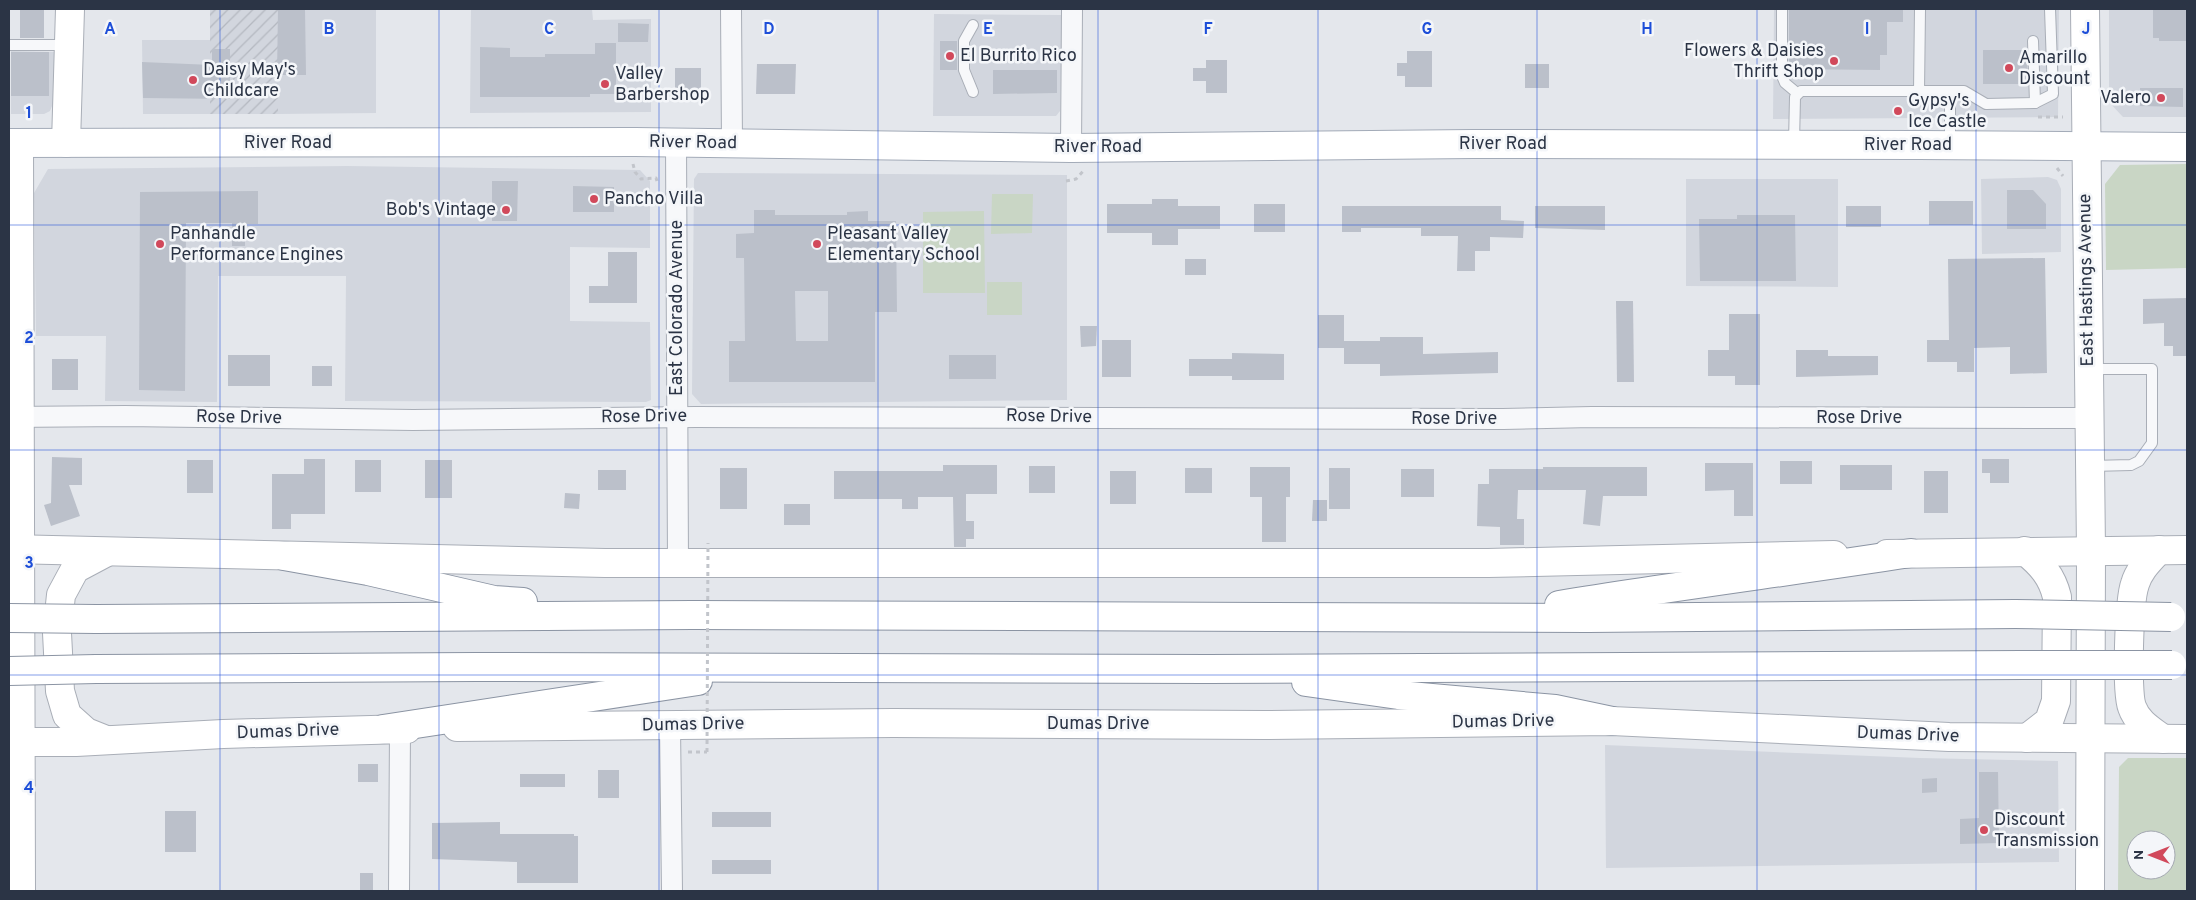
<svg xmlns="http://www.w3.org/2000/svg" width="2196" height="900" viewBox="0 0 2196 900" font-family="Overpass,sans-serif">
<style>
.built{fill:#d2d6de}
.industrial{fill:url(#industrial-furrows)}
.green{fill:#c9d6c5;fill-rule:evenodd}
.building{fill:#bbc0ca;fill-rule:evenodd}
.lines{fill:none;stroke-linecap:round;stroke-linejoin:round}
.lane-casing{stroke:#a9aeb7;stroke-width:12}
.street-casing{stroke:#a9aeb7;stroke-width:22}
.secondary-casing{stroke:#a9aeb7;stroke-width:30}
.primary-casing{stroke:#a3abb8;stroke-width:30}
.highway-casing{stroke:#8b94a3;stroke-width:30}
.path{stroke:#c2c5cb;stroke-width:3;stroke-dasharray:4 4;stroke-linecap:butt}
.lane{stroke:#f7f8fa;stroke-width:10}
.street{stroke:#f7f8fa;stroke-width:20}
.secondary{stroke:#fff;stroke-width:28}
.primary{stroke:#fff;stroke-width:28}
.highway{stroke:#fff;stroke-width:28}
.highway-bridge-casing{stroke:#8b94a3;stroke-width:30;stroke-linecap:butt}
.path-bridge{stroke:#c2c5cb;stroke-width:3;stroke-dasharray:4 4;stroke-linecap:butt}
.highway-bridge{stroke:#fff;stroke-width:28}
.grid{fill:none;stroke:#1d4ed8;stroke-width:1;stroke-opacity:0.55}
.poi-dot{fill:#d1495b;stroke:#f4f6f9;stroke-width:2}
.labels{text-anchor:middle;dominant-baseline:central;stroke-width:5;stroke-linejoin:round;paint-order:stroke}
.poi-label{font-size:18px;fill:#2b3445;stroke:#f4f6f9;text-anchor:start}
.street-label{font-size:18px;fill:#2b3445;stroke:#f4f6f9}
.grid-label{font-size:16px;text-anchor:middle;font-weight:bold;fill:#1d4ed8;stroke:#f4f6f9;stroke-width:5;stroke-linejoin:round;paint-order:stroke}
</style>
<defs>
<pattern id="industrial-furrows" width="10" height="10" patternUnits="userSpaceOnUse" patternTransform="scale(1.25)"><rect width="10" height="10" fill="#d2d6de"/><path d="M-1 1l2-2M0 10L10 0M9 11l2-2" fill="none" stroke="#b4b8c0"/></pattern>
</defs>
<rect width="100%" height="100%" fill="#e4e7ec"/>
<!-- built -->
<g class="built">
<polygon points="278,9 376,9 376,113 278,114"/>
<polygon points="471,9 592,9 593,20 651,19 651,112 470,113"/>
<polygon points="1774,9 2059,9 2058,117 1773,119"/>
<polygon points="2109,9 2187,9 2187,117 2123,117 2109,102"/>
<polygon points="934,14 1062,15 1060,111 1056,116 933,116"/>
<polygon points="142,40 210,40 210,114 143,114"/>
<polygon points="11,51 54,52 54,101 50,111 44,114 11,114"/>
<polygon points="347,166 640,170 650,181 650,248 570,247 570,321 650,322 651,400 646,402 345,401 346,276 218,276 217,402 105,401 106,336 36,336 34,193 48,169"/>
<polygon points="698,173 1067,175 1067,400 701,404 692,394 694,179"/>
<polygon points="2048,177 2057,180 2061,189 2061,252 1982,254 1981,179"/>
<polygon points="1686,179 1838,179 1838,287 1686,286"/>
<polygon points="1605,745 1920,758 2058,761 2059,862 1606,868"/>
</g>
<!-- industrial -->
<rect class="industrial" x="210" y="9" width="68" height="105"/>
<!-- green -->
<g class="green">
<polygon points="2187,164 2187,268 2106,270 2105,184 2120,165"/>
<polygon points="992,194 1033,194 1032,233 991,234"/>
<polygon points="984,211 985,293 923,293 923,212"/>
<rect x="987" y="282" width="35" height="33"/>
<path d="M2128 758H2187V891H2118L2119 767ZM2136 840H2166V870H2136Z"/>
</g>
<!-- building -->
<g class="building">
<polygon points="278,9 305,9 306,75 277,75"/>
<polygon points="1789,9 1903,9 1903,22 1887,22 1887,55 1880,55 1880,70 1789,69"/>
<polygon points="2153,9 2187,9 2187,41 2159,41 2159,38 2153,38"/>
<rect x="20" y="10" width="24" height="28"/>
<polygon points="618,23 649,24 648,42 618,42"/>
<rect x="940" y="41" width="17" height="29"/>
<polygon points="595,43 616,43 616,94 590,94 590,97 480,97 480,47 510,48 510,57 545,57 545,54 595,54"/>
<polygon points="212,49 230,49 230,99 143,98 142,62 212,65"/>
<polygon points="1983,50 2026,50 2028,84 1983,84"/>
<polygon points="1407,51 1432,51 1432,87 1405,87 1405,76 1397,76 1397,63 1407,63"/>
<rect x="11" y="52" width="38" height="44"/>
<polygon points="1206,60 1227,60 1227,93 1206,93 1206,81 1193,81 1193,68 1206,68"/>
<polygon points="757,64 796,64 795,94 756,94"/>
<rect x="1525" y="64" width="24" height="24"/>
<rect x="675" y="68" width="26" height="26"/>
<polygon points="993,70 1057,70 1057,93 993,94"/>
<polygon points="2140,88 2183,88 2183,107 2140,106"/>
<polygon points="492,181 518,181 517,221 492,221"/>
<polygon points="573,186 614,187 614,212 573,212"/>
<polygon points="2007,190 2033,190 2046,204 2046,229 2007,229"/>
<polygon points="258,191 258,224 245,224 245,246 232,246 232,223 186,223 185,391 139,390 140,192"/>
<polygon points="1152,199 1178,199 1178,206 1220,206 1220,229 1178,229 1178,245 1152,245 1152,233 1107,233 1107,204 1152,204"/>
<rect x="1929" y="201" width="44" height="24"/>
<rect x="1254" y="204" width="31" height="28"/>
<polygon points="1342,206 1501,206 1501,220 1524,221 1523,238 1490,237 1490,251 1475,251 1475,271 1457,271 1458,236 1421,236 1421,228 1361,228 1361,232 1342,232"/>
<polygon points="1535,206 1605,206 1605,230 1535,228"/>
<rect x="1846" y="206" width="35" height="21"/>
<path d="M754 210H775V215H847V212L868 211V221H896L897 312H875V382H729V341H745L744 258H736V234L754 233ZM795 291H828V341H796Z"/>
<polygon points="1737,215 1795,215 1796,281 1700,281 1699,219 1737,219"/>
<polygon points="608,252 637,252 637,303 589,303 589,286 608,286"/>
<polygon points="2045,258 2047,373 2010,374 2010,347 1974,348 1974,372 1957,372 1957,362 1927,362 1927,340 1949,340 1948,259"/>
<rect x="1185" y="259" width="21" height="16"/>
<polygon points="2187,298 2187,356 2173,356 2173,346 2164,346 2164,323 2143,324 2143,299"/>
<polygon points="1616,301 1633,301 1634,382 1617,382"/>
<polygon points="1729,314 1760,314 1760,385 1735,385 1735,376 1708,376 1708,350 1729,350"/>
<polygon points="1318,315 1344,315 1344,341 1380,341 1380,337 1423,337 1423,354 1498,352 1498,373 1380,376 1380,364 1344,364 1344,348 1318,348"/>
<polygon points="1080,326 1097,326 1096,346 1081,347"/>
<rect x="1102" y="340" width="29" height="37"/>
<polygon points="1796,350 1828,350 1828,356 1878,356 1878,375 1796,377"/>
<polygon points="1232,353 1284,354 1284,380 1232,380 1232,376 1189,376 1189,359 1232,359"/>
<rect x="228" y="355" width="42" height="31"/>
<rect x="949" y="355" width="47" height="24"/>
<rect x="52" y="359" width="26" height="31"/>
<rect x="312" y="366" width="20" height="20"/>
<polygon points="52,457 82,458 82,485 69,485 80,516 51,526 44,505 51,503"/>
<polygon points="304,459 325,459 325,514 291,514 291,529 272,529 272,474 304,474"/>
<polygon points="1982,459 2009,459 2009,483 1990,483 1990,473 1982,473"/>
<rect x="187" y="460" width="26" height="33"/>
<rect x="355" y="460" width="26" height="32"/>
<rect x="425" y="460" width="27" height="38"/>
<rect x="1780" y="461" width="32" height="23"/>
<polygon points="1705,463 1753,463 1753,516 1734,516 1734,490 1705,491"/>
<polygon points="943,465 997,465 997,494 966,494 966,521 974,521 974,539 966,539 966,547 954,547 953,497 918,497 918,509 902,509 902,499 834,499 834,471 943,471"/>
<rect x="1840" y="465" width="52" height="25"/>
<rect x="1029" y="466" width="26" height="27"/>
<polygon points="1250,467 1290,467 1290,497 1286,497 1286,542 1262,542 1262,497 1250,497"/>
<polygon points="1543,467 1647,467 1647,496 1603,496 1600,526 1583,524 1586,490 1518,490 1517,519 1524,519 1524,545 1500,545 1500,527 1477,526 1478,484 1489,484 1489,469 1543,469"/>
<rect x="720" y="468" width="27" height="41"/>
<rect x="1185" y="468" width="27" height="25"/>
<rect x="1329" y="468" width="21" height="41"/>
<rect x="1401" y="469" width="33" height="28"/>
<rect x="598" y="470" width="28" height="20"/>
<rect x="1110" y="471" width="26" height="33"/>
<rect x="1924" y="471" width="24" height="42"/>
<polygon points="565,493 580,494 579,509 564,508"/>
<polygon points="1313,500 1327,500 1327,521 1312,521"/>
<rect x="784" y="504" width="26" height="21"/>
<rect x="358" y="764" width="20" height="18"/>
<rect x="598" y="770" width="21" height="28"/>
<polygon points="1979,772 1998,772 1999,843 1960,844 1960,819 1979,818"/>
<rect x="520" y="774" width="45" height="13"/>
<polygon points="1937,778 1937,792 1922,793 1922,779"/>
<rect x="165" y="811" width="31" height="41"/>
<rect x="712" y="812" width="59" height="15"/>
<polygon points="500,822 500,834 574,834 574,836 578,836 578,883 517,883 517,862 432,859 432,823"/>
<rect x="712" y="860" width="59" height="14"/>
<rect x="360" y="873" width="13" height="18"/>
</g>
<g class="lines">
<defs>
<g id="lane">
<polyline points="1782,9 1782,76 1785,83 1797,93"/>
<polyline points="973,25 964,41 964,70 973,92"/>
<polyline points="2033,41 2035,103"/>
<polyline points="9,45 68,45"/>
<polyline points="1919,91 1950,91 1950,144"/>
<polyline points="1950,91 1964,91 1986,104 2035,103 2053,94 2050,9"/>
<polyline points="1794,143 1795,97 1801,91 1919,91 1920,9"/>
<polyline points="2089,369 2152,369 2152,443 2139,461 2131,465 2091,466"/>
</g>
<g id="street">
<polyline points="731,9 732,143"/>
<polyline points="676,143 678,563"/>
<polyline points="1071,148 1072,9"/>
<polyline points="9,417 125,416 413,420 696,417 1503,419 1592,417 2089,418"/>
<polyline points="670,726 672,891"/>
<polyline points="399,891 400,729"/>
</g>
<g id="secondary">
<polyline points="2085,9 2091,551 2090,891"/>
<polyline points="19,143 21,891"/>
<polyline points="66,143 70,9"/>
<polyline points="9,549 605,563 1488,563 1834,555"/>
<path d="M2159 550C2149 561 2139 570 2135 584 2129 600 2126 692 2132 707 2137 722 2151 730 2163 739"/>
<path d="M2025 551C2041 564 2052 576 2057 597L2056 701 2049 721 2027 738"/>
<polyline points="1887,554 2187,550"/>
<polyline points="457,727 893,723 1264,725 1612,721 1949,737 2187,739"/>
<polyline points="106,740 86,732 67,715 60,691 57,633 61,595 75,569 107,552"/>
<polyline points="9,742 76,742 223,734 407,729"/>
</g>
<polyline id="primary" points="9,143 635,142 1071,148 1473,144 1919,145 2187,147"/>
<g id="highway">
<polyline points="284,556 368,571 494,600 523,602"/>
<path d="M1559 605C1676 586 1794 571 1911 553"/>
<polyline points="96,619 692,615 1588,618 2015,614"/>
<polyline points="96,669 475,667 1208,669 2022,665"/>
<polyline points="1306,682 1398,695 1555,709 1612,721"/>
<polyline points="383,729 698,681"/>
</g>
</defs>
<!-- lane casing -->
<use href="#lane" class="lane-casing"/>
<!-- street casing -->
<use href="#street" class="street-casing"/>
<!-- secondary casing -->
<use href="#secondary" class="secondary-casing"/>
<!-- primary casing -->
<use href="#primary" class="primary-casing"/>
<!-- highway casing -->
<use href="#highway" class="highway-casing"/>
<!-- path -->
<g class="path">
<polyline points="1963,117 1984,118"/>
<polyline points="2038,117 2063,117"/>
<polyline points="1921,121 1939,118"/>
<polyline points="633,164 635,172 641,179 656,178 657,181"/>
<polyline points="2057,168 2063,176"/>
<polyline points="1066,181 1076,179 1085,169"/>
<polyline points="688,752 707,752"/>
</g>
<!-- lane -->
<use href="#lane" class="lane"/>
<!-- street -->
<use href="#street" class="street"/>
<!-- secondary -->
<use href="#secondary" class="secondary"/>
<!-- primary -->
<use href="#primary" class="primary"/>
<!-- highway -->
<use href="#highway" class="highway"/>
<defs>
<g id="highway-bridge">
<polyline points="2015,614 2171,617"/>
<polyline points="9,618 96,619"/>
<polyline points="2022,665 2172,665"/>
<polyline points="9,671 96,669"/>
</g>
</defs>
<!-- highway-bridge casing -->
<use href="#highway-bridge" class="highway-bridge-casing"/>
<!-- path-bridge -->
<polyline class="path-bridge" points="707,752 708,543"/>
<!-- highway-bridge -->
<use href="#highway-bridge" class="highway-bridge"/>
</g>
<!-- grid -->
<path class="grid" d="M220 9V891M439 9V891M659 9V891M878 9V891M1098 9V891M1318 9V891M1537 9V891M1757 9V891M1976 9V891M9 225H2187M9 450H2187M9 675H2187"/>
<!-- markers -->
<g class="poi-dot">
<circle cx="950" cy="56" r="5"/>
<circle cx="1834" cy="61" r="5"/>
<circle cx="2009" cy="68" r="5"/>
<circle cx="193" cy="80" r="5"/>
<circle cx="605" cy="84" r="5"/>
<circle cx="2161" cy="98" r="5"/>
<circle cx="1898" cy="111" r="5"/>
<circle cx="594" cy="199" r="5"/>
<circle cx="506" cy="210" r="5"/>
<circle cx="160" cy="244" r="5"/>
<circle cx="817" cy="244" r="5"/>
<circle cx="1984" cy="830" r="5"/>
</g>
<g class="labels">
<!-- poi labels -->
<g class="poi-label">
<text x="1824" y="51" text-anchor="end">Flowers &amp; Daisies<tspan x="1824" dy="21">Thrift Shop</tspan></text>
<text x="960" y="56">El Burrito Rico</text>
<text x="2019" y="58">Amarillo<tspan x="2019" dy="21">Discount</tspan></text>
<text x="203" y="70">Daisy May's<tspan x="203" dy="21">Childcare</tspan></text>
<text x="615" y="74">Valley<tspan x="615" dy="21">Barbershop</tspan></text>
<text x="2151" y="98" text-anchor="end">Valero</text>
<text x="1908" y="101">Gypsy's<tspan x="1908" dy="21">Ice Castle</tspan></text>
<text x="604" y="199">Pancho Villa</text>
<text x="496" y="210" text-anchor="end">Bob's Vintage</text>
<text x="170" y="234">Panhandle<tspan x="170" dy="21">Performance Engines</tspan></text>
<text x="827" y="234">Pleasant Valley<tspan x="827" dy="21">Elementary School</tspan></text>
<text x="1994" y="820">Discount<tspan x="1994" dy="21">Transmission</tspan></text>
</g>
<!-- street labels -->
<g class="street-label">
<text x="288" y="143">River Road</text>
<text transform="translate(693 143) rotate(1)">River Road</text>
<text x="1503" y="144">River Road</text>
<text x="1908" y="145">River Road</text>
<text x="1098" y="147">River Road</text>
<text transform="translate(2087 280) rotate(-91)">East Hastings Avenue</text>
<text transform="translate(677 308) rotate(-90)">East Colorado Avenue</text>
<text transform="translate(644 417) rotate(-1)">Rose Drive</text>
<text transform="translate(1049 417) rotate(1)">Rose Drive</text>
<text transform="translate(239 418) rotate(1)">Rose Drive</text>
<text x="1859" y="418">Rose Drive</text>
<text x="1454" y="419">Rose Drive</text>
<text transform="translate(1503 722) rotate(-1)">Dumas Drive</text>
<text x="1098" y="724">Dumas Drive</text>
<text transform="translate(693 725) rotate(-1)">Dumas Drive</text>
<text transform="translate(288 732) rotate(-2)">Dumas Drive</text>
<text transform="translate(1908 735) rotate(2)">Dumas Drive</text>
</g>
</g>
<g class="grid-label">
<text x="110" y="34">A</text>
<text x="329" y="34">B</text>
<text x="549" y="34">C</text>
<text x="769" y="34">D</text>
<text x="988" y="34">E</text>
<text x="1208" y="34">F</text>
<text x="1427" y="34">G</text>
<text x="1647" y="34">H</text>
<text x="1867" y="34">I</text>
<text x="2086" y="34">J</text>
<text x="29" y="118">1</text>
<text x="29" y="343">2</text>
<text x="29" y="568">3</text>
<text x="29" y="793">4</text>
</g>
<!-- border -->
<rect width="2196" height="900" fill="none" stroke="#2b3445" stroke-width="20"/>
<!-- north arrow -->
<g transform="translate(2151 855) rotate(270)"><circle r="24" fill="#f4f6f9" stroke="#a4a8b1"/>
<path d="M0-4L9 19L0 12L-9 19Z" fill="#d1495b"/>
<text y="-8" font-size="14" font-weight="bold" text-anchor="middle" fill="#2b3445">N</text>
</g>
</svg>
